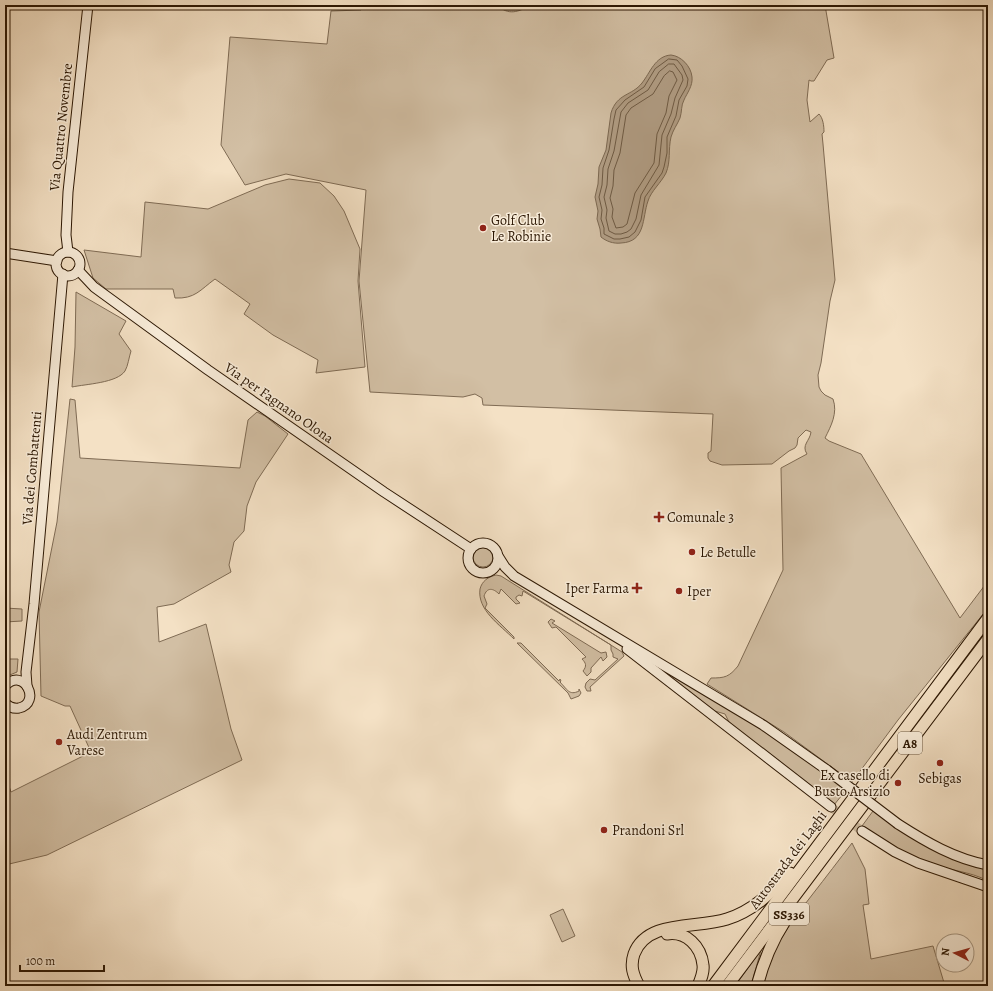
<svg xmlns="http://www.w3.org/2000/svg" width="993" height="991" viewBox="0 0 993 991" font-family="Alegreya,serif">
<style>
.green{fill:#d2bfa4;stroke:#7f6b54}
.water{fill:#b09c83;stroke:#7b6750}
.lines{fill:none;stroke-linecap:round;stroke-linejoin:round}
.shore{stroke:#6e5a43;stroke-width:1}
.secondary-tunnel{stroke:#ccb99e;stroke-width:9;stroke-dasharray:9 4.5;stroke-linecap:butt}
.secondary-casing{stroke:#2c1703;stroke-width:11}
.highway-casing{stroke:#2c1703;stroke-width:13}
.secondary{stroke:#f8ecd9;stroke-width:9}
.highway{stroke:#f4e1c5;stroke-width:11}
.secondary-bridge-casing{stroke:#2c1703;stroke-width:11;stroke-linecap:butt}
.secondary-bridge{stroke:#f8ecd9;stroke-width:9}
.poi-dot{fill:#8f2418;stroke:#f8ecd9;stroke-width:1.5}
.labels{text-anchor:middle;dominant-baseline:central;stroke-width:3;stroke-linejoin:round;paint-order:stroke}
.shield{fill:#f8ecd9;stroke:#695743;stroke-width:1}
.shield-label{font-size:13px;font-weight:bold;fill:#2c1703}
.street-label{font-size:14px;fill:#2c1703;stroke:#f8ecd9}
.poi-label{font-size:14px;fill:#2c1703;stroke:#f8ecd9;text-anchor:start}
</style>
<rect width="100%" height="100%" fill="#f4e1c5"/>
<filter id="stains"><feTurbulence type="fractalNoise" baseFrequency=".005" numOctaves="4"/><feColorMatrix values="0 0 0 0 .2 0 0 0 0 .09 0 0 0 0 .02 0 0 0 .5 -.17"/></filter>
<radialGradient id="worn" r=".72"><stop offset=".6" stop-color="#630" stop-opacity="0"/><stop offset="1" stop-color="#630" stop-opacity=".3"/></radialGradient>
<!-- green -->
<g class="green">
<path d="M361 5H825L834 58 827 60 814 81H811L809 80 807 100 810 122 819 114C823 118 824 126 824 132L822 134 823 144 835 280 830 301 821 363 818 375 819 387 821 391 825 395 833 399C838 413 831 426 825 438L829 441 861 454 960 618 988 581V608L898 720 852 782 784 732 707 684 711 678C725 678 729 677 738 666L783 570 781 468 807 454C801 445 810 441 811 432L806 430 798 438 797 445 795 448 789 451 772 464 722 465 710 461 708 458V453L711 451 713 414 483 405 482 398 475 394 463 397 370 392 359 281 366 190 286 174 245 185 221 145 230 37 327 44 331 11 361 10Z"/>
<path d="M289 179 320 183 334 196 344 211 360 249 358 281 365 367 316 373 318 360 273 335 244 314 250 304 215 279C200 290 195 299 175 298L173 289H106L93 278 84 250 141 257 145 202 208 209 265 185Z"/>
<path d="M76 292 126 321 119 334 131 351C129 357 128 366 125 371 117 383 86 384 72 387L75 347Z"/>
<polygon points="70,399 75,400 80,458 240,468 248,420 257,412 265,416 288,434 256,482 247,506 244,531 234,542 229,565 231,572 174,604 157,607 159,642 206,624 231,729 242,760 47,855 5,865 5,779 6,778 11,792 91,752 70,706 65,706 41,696 39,612 57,522"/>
<circle cx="483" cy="557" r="10"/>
<path d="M496 575 501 576 622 652 624 656 590 687 591 691H587L585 687 586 683 590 679 595 680 618 659 613 657V654L611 650V645L523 591 522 596 519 595 516 597V599L520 603 516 604 501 589 499 594C493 588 487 587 484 596L487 604 485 608 514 637V639C500 625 477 610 480 589 482 581 488 577 496 575Z"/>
<polygon points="5,608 22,609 22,621 5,622"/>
<path d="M551 619 555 621 552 623 601 653 606 652 607 657 603 661 601 657 591 668V672L587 676 583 671C587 666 586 663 582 659L586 657 556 627 552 628 548 622Z"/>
<path d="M517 643H521L559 681 560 679 561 681 560 682C567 689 569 696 579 691V689L581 693 579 696 571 699 568 693Z"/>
<polygon points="5,659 18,659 17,672 5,677"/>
<polygon points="650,663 691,686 785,744 846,790 834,805 732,728 725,714 708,709"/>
<path d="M873 811C910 838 943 860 988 869V881C970 871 948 871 929 862L927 863 894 848 893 845 890 846 862 826Z"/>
<path d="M852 843 865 869 869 904 863 905 871 959 933 946 945 986H762C771 948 789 925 812 895 826 877 839 860 852 843Z"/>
<polygon points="5,890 9,929 5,979"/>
<polygon points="563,909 575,936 562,942 550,915"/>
<polygon points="761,950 751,986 735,986"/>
</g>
<!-- water -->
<g class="water">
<path d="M498 5H530C520 12 507 16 498 5Z"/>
<path d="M671 55C681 56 691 66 692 77 693 86 687 93 684 100 681 105 682 112 680 118 677 125 673 130 671 137 668 150 671 161 666 173 661 183 651 191 648 201 642 218 646 242 621 243 613 244 606 241 601 237L600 229 597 219 598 211 595 197 598 184 599 167 606 150 611 113C617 93 632 96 642 83 650 73 655 56 671 55Z"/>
</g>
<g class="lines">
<!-- shore -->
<g class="shore">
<polygon points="669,59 677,60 682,66 688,79 687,86 679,100 676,116 667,137 667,153 664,167 662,173 645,197 641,220 635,232 629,237 620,239 614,239 604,234 604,228 601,219 602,210 599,197 602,185 603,168 609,150 614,119 616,110 625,100 644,87 655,69"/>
<polygon points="669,64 674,64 682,75 683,80 675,98 671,114 662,135 659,165 641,195 636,219 631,229 627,232 621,234 615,234 609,231 606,218 607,210 604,197 607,185 608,169 614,151 621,112 628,103 648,90 659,72"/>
<polygon points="670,71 673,72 677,80 669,96 666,113 657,134 654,163 635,193 627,224 623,227 616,228 612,217 613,209 610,198 613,186 614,170 620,153 626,115 631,108 653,94 664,76"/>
</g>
<!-- secondary-tunnel -->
<polyline class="secondary-tunnel" points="831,807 862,831"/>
<defs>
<g id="secondary">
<polyline points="68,252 66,235 68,192 88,5"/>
<circle cx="68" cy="264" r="12"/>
<polyline points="5,253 57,261"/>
<polyline points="78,270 94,287 208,370 384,492 471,549"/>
<circle cx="483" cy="558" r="15"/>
<polyline points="498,556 505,567 514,576 763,725 827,770"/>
<polyline points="627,649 831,807"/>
<path d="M5 686C24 666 42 703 19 708 13 709 9 707 5 703"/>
<polyline points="27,686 26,672 34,604 63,274"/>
<path d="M898 824C926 842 955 859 988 865"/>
<polyline points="862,831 895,852 918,863 988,887"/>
</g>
<g id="highway">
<path d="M667 934C686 931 701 946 703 965 704 972 701 979 698 986"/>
<path d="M639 986C633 975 630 966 634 954 647 919 697 929 727 919 753 911 772 892 790 873"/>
<polyline points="713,986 988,618"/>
<polyline points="727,986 988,639"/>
<path d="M757 986C763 963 772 941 785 921"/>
</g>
</defs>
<!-- secondary casing -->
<use href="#secondary" class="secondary-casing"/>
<!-- highway casing -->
<use href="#highway" class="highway-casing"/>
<!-- secondary -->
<use href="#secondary" class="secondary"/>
<!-- highway -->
<use href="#highway" class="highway"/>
<defs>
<polyline id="secondary-bridge" points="827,770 898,824"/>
</defs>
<!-- secondary-bridge casing -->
<use href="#secondary-bridge" class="secondary-bridge-casing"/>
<!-- secondary-bridge -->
<use href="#secondary-bridge" class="secondary-bridge"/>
</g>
<!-- markers -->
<g class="poi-dot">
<circle cx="483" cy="228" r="4"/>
<path d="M657 511h4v4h4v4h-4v4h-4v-4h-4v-4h4z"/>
<circle cx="692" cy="552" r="4"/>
<path d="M635 582h4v4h4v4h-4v4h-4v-4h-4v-4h4z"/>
<circle cx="679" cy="591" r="4"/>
<circle cx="59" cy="742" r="4"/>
<circle cx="940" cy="763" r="4"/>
<circle cx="898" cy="783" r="4"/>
<circle cx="604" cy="830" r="4"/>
</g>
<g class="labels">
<!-- shield labels -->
<g class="shield">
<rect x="898" y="732" width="24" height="22" rx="3"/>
<rect x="769" y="903" width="40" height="22" rx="3"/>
</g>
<g class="shield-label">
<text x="910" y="743">A8</text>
<text x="789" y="914">SS336</text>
</g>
<!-- street labels -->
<g class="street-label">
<text transform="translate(61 127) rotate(-84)">Via Quattro Novembre</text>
<text transform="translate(279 403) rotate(35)">Via per Fagnano Olona</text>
<text transform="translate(32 468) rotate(-85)">Via dei Combattenti</text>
<text transform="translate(788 860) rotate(-53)">Autostrada dei Laghi</text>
</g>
<!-- poi labels -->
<g class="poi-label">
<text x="491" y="220">Golf Club<tspan x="491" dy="16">Le Robinie</tspan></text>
<text x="667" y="517">Comunale 3</text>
<text x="700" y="552">Le Betulle</text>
<text x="629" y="588" text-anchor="end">Iper Farma</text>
<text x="687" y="591">Iper</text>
<text x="67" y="734">Audi Zentrum<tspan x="67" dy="16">Varese</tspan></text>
<text x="890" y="775" text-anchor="end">Ex casello di<tspan x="890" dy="16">Busto Arsizio</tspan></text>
<text x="940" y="778" text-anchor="middle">Sebigas</text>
<text x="612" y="830">Prandoni Srl</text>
</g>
</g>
<!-- margin -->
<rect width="993" height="991" fill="none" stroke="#f4e1c5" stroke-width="20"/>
<rect x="6" y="6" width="981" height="979" fill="none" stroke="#2c1703" stroke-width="2"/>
<rect x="10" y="10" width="973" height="971" fill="none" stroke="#2c1703"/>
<!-- north arrow -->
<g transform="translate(955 953) rotate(276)"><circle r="19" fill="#f8ecd9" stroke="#a69783"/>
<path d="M0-3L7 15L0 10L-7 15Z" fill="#8f2418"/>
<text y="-6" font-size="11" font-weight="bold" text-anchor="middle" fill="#2c1703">N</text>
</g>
<!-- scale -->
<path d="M20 965v6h84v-6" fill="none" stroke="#2c1703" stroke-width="2"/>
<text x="26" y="965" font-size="12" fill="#2c1703" stroke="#f8ecd9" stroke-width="3" paint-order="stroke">100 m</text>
<rect width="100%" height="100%" filter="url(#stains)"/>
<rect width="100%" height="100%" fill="url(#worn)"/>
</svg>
